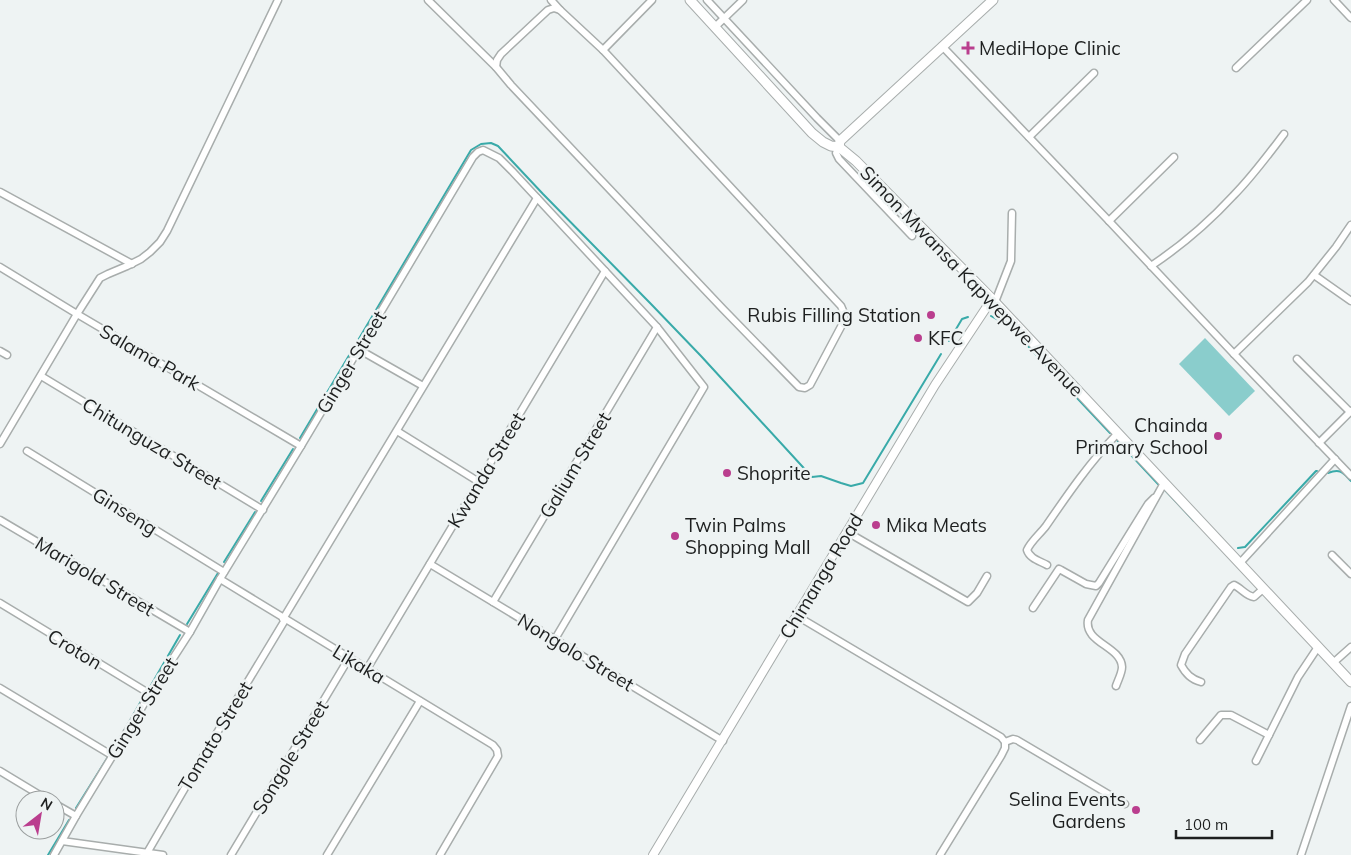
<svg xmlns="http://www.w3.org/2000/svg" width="1351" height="855" viewBox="0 0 1351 855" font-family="Mulish,sans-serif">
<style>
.green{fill:#8acdcc}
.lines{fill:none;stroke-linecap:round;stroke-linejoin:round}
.stream{stroke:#39aaa9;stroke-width:2}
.minor-casing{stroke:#a8adac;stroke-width:9}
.tertiary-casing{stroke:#a8adac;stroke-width:10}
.secondary-casing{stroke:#a8adac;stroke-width:11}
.minor{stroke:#fff;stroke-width:6}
.tertiary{stroke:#fff;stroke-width:8}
.secondary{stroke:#fff;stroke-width:9}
.poi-dot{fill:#ba3e8e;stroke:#eef3f3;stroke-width:2}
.labels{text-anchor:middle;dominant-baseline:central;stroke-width:5;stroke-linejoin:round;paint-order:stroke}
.poi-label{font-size:19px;fill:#1d1f1f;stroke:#eef3f3;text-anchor:start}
.street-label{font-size:19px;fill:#1d1f1f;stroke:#eef3f3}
</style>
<rect width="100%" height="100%" fill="#eef3f3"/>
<!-- green -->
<polygon class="green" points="1205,338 1255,391 1229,416 1179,364"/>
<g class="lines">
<!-- stream -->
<g class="stream">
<polyline points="991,316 1009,326 1110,433"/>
<polyline points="949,341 962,319 968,317"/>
<polyline points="300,438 471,150 481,144 491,143 498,146 543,194 651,304 701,356 812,477 821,476 841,483 851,486 863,483 941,354"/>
<polyline points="1116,439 1158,484"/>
<path d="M1328 473C1341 468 1343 473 1351 481"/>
<polyline points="1165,490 1194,521"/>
<polyline points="261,501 293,449"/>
<polyline points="1238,548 1245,547 1316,471 1317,471"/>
<polyline points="224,562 255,512"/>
<polyline points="187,624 218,573"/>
<polyline points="150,687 180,635"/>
<polyline points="116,745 144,696"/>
<polyline points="76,808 108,757"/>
<polyline points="48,855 69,820"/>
</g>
<defs>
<g id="minor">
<polyline points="428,0 496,67 511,85 723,309 799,387 805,388 810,385 844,321 844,313 841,306 603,50 560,10 551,0"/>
<polyline points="707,0 817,118 840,141"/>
<polyline points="1334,0 1351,18"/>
<polyline points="715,27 743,0"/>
<polyline points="942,46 1109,221 1234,354 1351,476"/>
<polyline points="603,50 652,0"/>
<polyline points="496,67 497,60 501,54 548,10 554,8 560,10"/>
<polyline points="1236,68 1307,0"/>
<polyline points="1029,137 1094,73"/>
<polyline points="839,147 836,153 839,159 912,236"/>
<polyline points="0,192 132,264"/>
<polyline points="1109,221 1174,157"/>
<path d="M1151 266C1181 246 1209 222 1233 196 1252 177 1268 155 1284 134"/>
<polyline points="0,267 77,314 301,446"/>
<polyline points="1314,275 1351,301"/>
<polyline points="995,302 1011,261 1012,213"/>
<polyline points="358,349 423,386"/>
<polyline points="0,351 7,355"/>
<polyline points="1234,354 1308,282 1336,247 1351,225"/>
<polyline points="1297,359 1350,412"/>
<polyline points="41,376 263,510"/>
<polyline points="397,431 479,482"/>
<polyline points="1319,443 1351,411"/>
<polyline points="0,444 77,314 100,278 108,274 127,266 141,259 150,252 160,242 167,231 278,0"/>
<polyline points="27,451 224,572"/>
<polyline points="0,520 190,632"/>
<polyline points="847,532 968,602 977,593 987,576"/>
<polyline points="1332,555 1351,574"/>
<polyline points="1240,563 1335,459"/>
<polyline points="430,564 723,741"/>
<path d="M1047 565C1040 561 1030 559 1027 550 1031 541 1040 534 1046 526 1068 494 1090 462 1117 434"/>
<polyline points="220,579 493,745 497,750 498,756 440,855"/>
<polyline points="493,602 657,327"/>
<polyline points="0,603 150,694"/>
<polyline points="1033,608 1059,569 1061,570 1086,584 1096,586 1099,583 1148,504 1154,498"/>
<polyline points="797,616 1001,737 1005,742 1005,748 1001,756 940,855"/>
<polyline points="283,619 537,198"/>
<polyline points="1333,663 1351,647"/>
<polyline points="367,669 605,271"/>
<path d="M1201 682C1191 679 1186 674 1181 665L1185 654 1231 587 1234 585C1241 588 1246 596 1254 597L1263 589"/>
<path d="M1116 686C1118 680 1122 673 1122 667 1121 646 1084 643 1088 620L1164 483"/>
<polyline points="0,688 113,756"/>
<polyline points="1200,740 1221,715 1231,715 1269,735"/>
<polyline points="1005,742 1013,739 1017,740 1125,804"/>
<polyline points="1256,761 1298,677 1318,647"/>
<polyline points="0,771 48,800"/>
<polyline points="55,804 76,816"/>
<polyline points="62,841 163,855"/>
<polyline points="147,853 221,726 285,620"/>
<polyline points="54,855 76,816 150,694 190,632 220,579 301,446 473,157 478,152 483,150 499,158 512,171 657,327 704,387 555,639"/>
<polyline points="231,855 349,658"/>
<polyline points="327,855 420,701"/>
<polyline points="1301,855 1351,706"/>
</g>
<polyline id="tertiary" points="653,855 935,385 992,299"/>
<g id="secondary">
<polyline points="690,0 812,133 823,142 831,146 839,147 856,161 992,299 1351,682"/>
<polyline points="839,147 840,141 993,0"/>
</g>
</defs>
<!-- minor casing -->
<use href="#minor" class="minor-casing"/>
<!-- tertiary casing -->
<use href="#tertiary" class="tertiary-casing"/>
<!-- secondary casing -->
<use href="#secondary" class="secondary-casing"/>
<!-- minor -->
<use href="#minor" class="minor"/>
<!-- tertiary -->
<use href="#tertiary" class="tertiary"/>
<!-- secondary -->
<use href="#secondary" class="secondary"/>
</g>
<!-- markers -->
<g class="poi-dot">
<path d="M965.5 40.5h5v5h5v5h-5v5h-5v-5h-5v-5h5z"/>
<circle cx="931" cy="315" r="5"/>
<circle cx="918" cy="338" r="5"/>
<circle cx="1218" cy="436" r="5"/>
<circle cx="727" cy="473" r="5"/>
<circle cx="876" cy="525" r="5"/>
<circle cx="675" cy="536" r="5"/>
<circle cx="1136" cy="810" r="5"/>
</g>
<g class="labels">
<!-- poi labels -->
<g class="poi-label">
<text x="979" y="48">MediHope Clinic</text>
<text x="921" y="315" text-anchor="end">Rubis Filling Station</text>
<text x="928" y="338">KFC</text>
<text x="1208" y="425" text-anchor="end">Chainda<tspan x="1208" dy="22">Primary School</tspan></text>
<text x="737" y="473">Shoprite</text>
<text x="685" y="525">Twin Palms<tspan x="685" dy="22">Shopping Mall</tspan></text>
<text x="886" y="525">Mika Meats</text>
<text x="1126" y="799" text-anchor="end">Selina Events<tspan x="1126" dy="22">Gardens</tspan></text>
</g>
<!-- street labels -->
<g class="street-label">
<text transform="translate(972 281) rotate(46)">Simon Mwansa Kapwepwe Avenue</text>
<text transform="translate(150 357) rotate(30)">Salama Park</text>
<text transform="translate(351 362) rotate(-59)">Ginger Street</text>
<text transform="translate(152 443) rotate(31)">Chitunguza Street</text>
<text transform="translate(575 465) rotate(-59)">Galium Street</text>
<text transform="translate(486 470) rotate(-59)">Kwanda Street</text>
<text transform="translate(125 511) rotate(32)">Ginseng</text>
<text transform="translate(95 576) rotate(31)">Marigold Street</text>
<text transform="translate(821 576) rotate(-59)">Chimanga Road</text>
<text transform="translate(75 649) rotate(31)">Croton</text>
<text transform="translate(576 652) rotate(31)">Nongolo Street</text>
<text transform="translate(359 664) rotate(31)">Likaka</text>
<text transform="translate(142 708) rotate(-58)">Ginger Street</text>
<text transform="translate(215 736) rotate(-59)">Tomato Street</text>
<text transform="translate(290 757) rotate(-59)">Songole Street</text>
</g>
</g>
<!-- north arrow -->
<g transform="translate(40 815) rotate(31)"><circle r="24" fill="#eef3f3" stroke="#9a9e9e"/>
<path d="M0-4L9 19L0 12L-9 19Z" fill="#ba3e8e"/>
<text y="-8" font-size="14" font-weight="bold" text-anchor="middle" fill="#1d1f1f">N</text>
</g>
<!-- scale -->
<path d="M1176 830v8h96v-8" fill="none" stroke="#1d1f1f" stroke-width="2.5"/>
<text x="1184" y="830" font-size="15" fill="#1d1f1f" stroke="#eef3f3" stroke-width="4" paint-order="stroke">100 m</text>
</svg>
